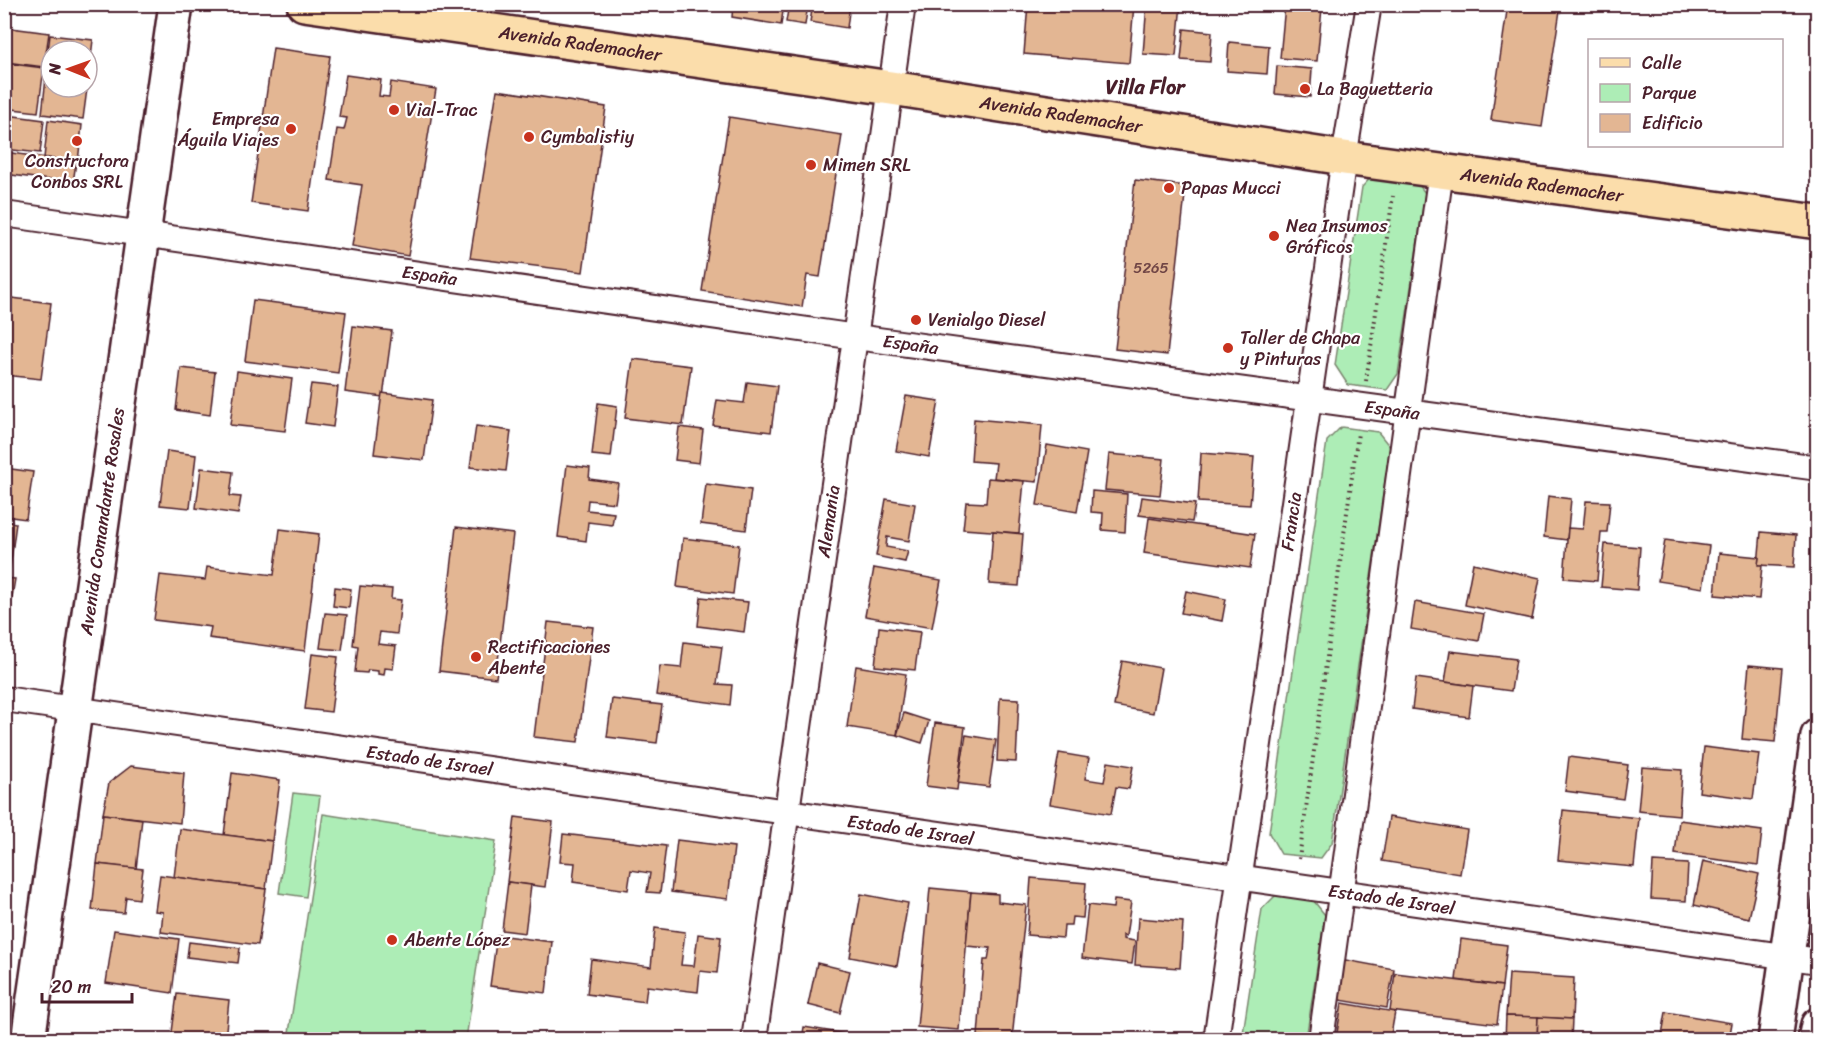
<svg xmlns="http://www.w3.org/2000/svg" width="1822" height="1044" viewBox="0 0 1822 1044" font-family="Sriracha,sans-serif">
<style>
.green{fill:#adedb6;stroke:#7c8670;stroke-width:1.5}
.building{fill:#e3b693;stroke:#4a1f2b;stroke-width:1.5}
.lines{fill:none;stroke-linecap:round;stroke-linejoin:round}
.minor-casing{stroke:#4a1f2b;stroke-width:28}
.secondary-casing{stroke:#4a1f2b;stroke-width:38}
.primary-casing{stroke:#4a1f2b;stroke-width:38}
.path{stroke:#4a1f2b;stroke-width:4;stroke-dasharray:1.5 4.5;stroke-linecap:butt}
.minor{stroke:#fff;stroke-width:24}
.secondary{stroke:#fff;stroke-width:33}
.primary{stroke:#fbddab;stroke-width:33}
.poi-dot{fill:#c8321e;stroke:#fff;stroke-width:2}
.labels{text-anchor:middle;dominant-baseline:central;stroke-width:4.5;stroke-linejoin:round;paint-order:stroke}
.number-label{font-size:15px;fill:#704545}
.street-label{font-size:18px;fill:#4a1f2b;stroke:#fff}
.poi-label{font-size:18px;fill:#4a1f2b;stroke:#fff;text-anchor:start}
.neighbourhood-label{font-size:20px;font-weight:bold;fill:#4a1f2b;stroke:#fff}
</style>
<rect width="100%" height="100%" fill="#fff"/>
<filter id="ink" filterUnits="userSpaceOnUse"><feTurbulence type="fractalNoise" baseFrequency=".0167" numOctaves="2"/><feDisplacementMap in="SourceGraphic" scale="12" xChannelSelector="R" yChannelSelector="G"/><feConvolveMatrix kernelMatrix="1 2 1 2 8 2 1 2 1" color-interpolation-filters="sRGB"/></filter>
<g filter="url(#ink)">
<!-- green -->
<g class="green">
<polygon points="1376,172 1414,178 1425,193 1398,374 1387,390 1348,385 1335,365 1362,187"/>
<polygon points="1341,427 1378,432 1390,447 1332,843 1321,858 1281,854 1269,833 1327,441"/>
<polygon points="293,793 320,796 306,897 279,893"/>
<polygon points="323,814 496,841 466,1039 288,1039"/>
<polygon points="1817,817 1817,943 1800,940"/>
<polygon points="1276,895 1313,900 1325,915 1306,1039 1242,1040 1262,909"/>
</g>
<!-- building -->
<g class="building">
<polygon points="733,4 784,4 781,25 732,17"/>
<polygon points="789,4 808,4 805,25 786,22"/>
<polygon points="813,4 850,4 847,28 810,22"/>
<polygon points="1028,4 1134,4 1129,63 1024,54"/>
<polygon points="1147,4 1181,4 1176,56 1143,54"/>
<polygon points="1508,4 1561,4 1542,127 1491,120"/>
<polygon points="1285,5 1322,8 1317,61 1280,58"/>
<polygon points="11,28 49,33 44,67 6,62"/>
<polygon points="1184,29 1212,32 1210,62 1181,60"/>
<polygon points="50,35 93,40 89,73 87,73 87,51 51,51 51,68 46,67"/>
<polygon points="1229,42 1269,46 1267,74 1227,71"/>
<polygon points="273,48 330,56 308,211 251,203"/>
<polygon points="4,63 44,68 38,112 4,108"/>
<polygon points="1277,66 1312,69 1310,97 1275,94"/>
<polygon points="47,69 51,70 51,87 87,87 87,74 89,74 83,119 42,114"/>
<polygon points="346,75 381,80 379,96 389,97 391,82 436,89 408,256 352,246 362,185 329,180 337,129 344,130 347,118 339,117"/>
<polygon points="497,90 606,107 583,272 470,258"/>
<polygon points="7,115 44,120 40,153 4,149"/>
<polygon points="729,117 842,135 820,277 807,275 802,307 702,291"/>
<polygon points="48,120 82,125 78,162 44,158"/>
<polygon points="4,152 76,162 73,183 4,174"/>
<polygon points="1135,180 1186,186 1167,355 1115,349"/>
<polygon points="4,297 51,303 41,379 4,375"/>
<polygon points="253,300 346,312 338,373 245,361"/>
<polygon points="353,326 392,331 383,397 345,392"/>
<polygon points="633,359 691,366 683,425 625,418"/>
<polygon points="181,368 215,372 210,415 176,410"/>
<polygon points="237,371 292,379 285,431 230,425"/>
<polygon points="747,382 777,386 771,432 713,425 717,400 744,403"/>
<polygon points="311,384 338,387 333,427 305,423"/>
<polygon points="382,393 432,400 424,460 374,454"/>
<polygon points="906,396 939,401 929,457 896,451"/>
<polygon points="598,403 617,406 611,457 592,455"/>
<polygon points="974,419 1042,425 1037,482 994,478 996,463 971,461"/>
<polygon points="476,426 511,431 506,471 470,467"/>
<polygon points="679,427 703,430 699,463 675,460"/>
<polygon points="1047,445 1087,452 1077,512 1037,505"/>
<polygon points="167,451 196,455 190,508 160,505"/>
<polygon points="1201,453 1254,457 1250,505 1198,502"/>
<polygon points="1109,454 1164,459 1160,495 1105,490"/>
<polygon points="567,465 590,468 589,479 618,483 615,503 588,500 587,510 614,513 612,525 588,522 586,541 558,537"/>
<polygon points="4,468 33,472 26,519 4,516"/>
<polygon points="201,468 233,472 230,496 241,497 238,514 196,508"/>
<polygon points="988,478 1024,481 1019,533 963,529 966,502 986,503"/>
<polygon points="706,484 751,490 746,530 701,524"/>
<polygon points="1092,491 1127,494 1125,532 1102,530 1103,513 1091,512"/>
<polygon points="1548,496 1571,499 1567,540 1544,537"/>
<polygon points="1142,497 1195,504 1192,522 1139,515"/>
<polygon points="886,499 915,504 909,541 887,537 886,547 908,551 905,562 876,556"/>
<polygon points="1586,501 1610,502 1607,532 1601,532 1597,581 1564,578 1568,528 1583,529"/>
<polygon points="1149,518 1255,534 1250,568 1144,553"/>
<polygon points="4,521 16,523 10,568 4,567"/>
<polygon points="456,527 513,534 496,678 439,671"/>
<polygon points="280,529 319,534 305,651 209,638 211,627 154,620 160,575 205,580 207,567 274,575"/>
<polygon points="993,531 1023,534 1019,586 989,584"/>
<polygon points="1761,532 1796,535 1794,567 1758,565"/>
<polygon points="683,538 739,545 733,594 677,587"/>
<polygon points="1665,540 1709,546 1703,588 1658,581"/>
<polygon points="1605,544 1640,547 1637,590 1601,587"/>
<polygon points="1719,553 1759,557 1758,565 1762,565 1759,599 1715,595"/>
<polygon points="1473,563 1540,578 1532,619 1465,605"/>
<polygon points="874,568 941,580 932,628 865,616"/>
<polygon points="4,578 15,579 10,609 4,609"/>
<polygon points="360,586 392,589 391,599 401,600 397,634 380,632 378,644 396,646 393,669 385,668 384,675 378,674 378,671 368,670 367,673 355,672 358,646 353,645"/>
<polygon points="335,587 351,589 349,608 333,606"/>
<polygon points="1186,591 1226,599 1222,621 1181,613"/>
<polygon points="701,597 748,602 744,632 698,626"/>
<polygon points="1415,602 1484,614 1479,641 1411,629"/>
<polygon points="325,613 347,615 342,650 320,648"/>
<polygon points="548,622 593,627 578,742 534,737"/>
<polygon points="879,627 920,632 915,670 875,666"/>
<polygon points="684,642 722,647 717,684 732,685 730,705 656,695 660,666 681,668"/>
<polygon points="1450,651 1516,659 1511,691 1445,682"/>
<polygon points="312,654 338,657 331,712 305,709"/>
<polygon points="1122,661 1161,668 1153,713 1114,706"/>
<polygon points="1749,665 1782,668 1775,742 1742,739"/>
<polygon points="856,666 906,674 897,735 847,727"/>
<polygon points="1416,678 1473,686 1469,717 1412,709"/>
<polygon points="1000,698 1019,699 1016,762 997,761"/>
<polygon points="612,699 662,705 657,743 607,737"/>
<polygon points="904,713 929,721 922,743 897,735"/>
<polygon points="935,723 965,727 957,790 926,786"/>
<polygon points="966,735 996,740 989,787 958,783"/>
<polygon points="1704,747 1759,754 1753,799 1699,792"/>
<polygon points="1059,753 1089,758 1085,779 1104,782 1108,762 1133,766 1129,789 1116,787 1111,814 1050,804"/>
<polygon points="1569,757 1628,765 1623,799 1565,791"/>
<polygon points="131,766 184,773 180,823 103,814 109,783"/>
<polygon points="1642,767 1682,770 1679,815 1638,811"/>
<polygon points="232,773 280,780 272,841 224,835"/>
<polygon points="1563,810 1639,818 1634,867 1558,860"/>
<polygon points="103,814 142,819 136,869 97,864"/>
<polygon points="515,817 553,822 545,887 507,882"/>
<polygon points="1389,817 1467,830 1460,874 1382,861"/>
<polygon points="1679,820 1762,831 1758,865 1675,854"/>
<polygon points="180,829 272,841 266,889 174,877"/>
<polygon points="563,834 666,846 660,893 647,892 650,873 631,870 628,890 573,882 575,863 560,862"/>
<polygon points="677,840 734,847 728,899 671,892"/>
<polygon points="1703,861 1759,874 1749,918 1694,905"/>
<polygon points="1653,862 1688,864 1686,901 1651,899"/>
<polygon points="97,864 143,869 139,899 126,897 124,913 92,910"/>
<polygon points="160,875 266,889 258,945 161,932 163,912 155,911"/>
<polygon points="1031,878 1086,883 1083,918 1072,917 1071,925 1064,925 1063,938 1027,935"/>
<polygon points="508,882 531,885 525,933 502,930"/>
<polygon points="930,888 971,892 959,1030 917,1027"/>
<polygon points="971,892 998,894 998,902 1026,905 1012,1039 978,1036 984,960 988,960 990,948 966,946"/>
<polygon points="861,894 908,903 897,966 850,957"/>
<polygon points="1114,900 1131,902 1126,936 1123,935 1123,939 1135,941 1132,964 1082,958 1088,905 1113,908"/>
<polygon points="1138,918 1183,922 1180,968 1135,965"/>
<polygon points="655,928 685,932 681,965 694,966 698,934 721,937 717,973 700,971 698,992 647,986 645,1002 587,994 591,959 651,967"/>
<polygon points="114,930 179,939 172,993 106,983"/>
<polygon points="497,935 552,942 546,993 490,986"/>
<polygon points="1461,939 1507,945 1502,986 1456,980"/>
<polygon points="189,942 240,948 238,963 187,957"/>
<polygon points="1340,959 1394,969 1387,1008 1334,999"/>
<polygon points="817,963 850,971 840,1013 808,1005"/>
<polygon points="1395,973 1502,986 1497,1024 1390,1011"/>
<polygon points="1509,974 1574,978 1572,1019 1506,1016"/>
<polygon points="177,994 229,1000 225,1040 171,1040"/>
<polygon points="1342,1003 1395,1012 1390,1040 1336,1039"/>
<polygon points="1666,1012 1732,1023 1729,1040 1661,1040"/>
<polygon points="1506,1016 1538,1017 1537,1040 1505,1040"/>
<polygon points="1538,1017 1572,1019 1571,1040 1537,1040"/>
<polygon points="804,1027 864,1037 863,1040 802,1040"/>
</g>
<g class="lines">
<defs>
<g id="minor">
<path id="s1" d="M4 214 856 337 1818 468"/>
<path id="s2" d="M4 699 1818 961"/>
<path id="s3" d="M754 1040 903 4"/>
<path id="s4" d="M1216 1040 1344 158 1369 4"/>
<polyline points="1321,1040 1441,171"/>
</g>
<g id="secondary">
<path id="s5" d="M28 1040 176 4"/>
<polyline points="1775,1040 1818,736"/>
<polyline points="1815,1040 1818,1025"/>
</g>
<g id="primary">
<path id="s6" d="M304 4 891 88 1344 158 1818 222"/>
</g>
</defs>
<!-- minor casing -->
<use href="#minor" class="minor-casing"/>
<!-- secondary casing -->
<use href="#secondary" class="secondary-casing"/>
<!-- primary casing -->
<use href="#primary" class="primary-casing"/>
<!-- path -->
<g class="path">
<polyline points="1366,381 1393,196"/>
<polyline points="1299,859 1358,433"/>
</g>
<!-- minor -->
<use href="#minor" class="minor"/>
<!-- secondary -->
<use href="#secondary" class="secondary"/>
<!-- primary -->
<use href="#primary" class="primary"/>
</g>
</g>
<!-- markers -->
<g class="poi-dot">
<circle cx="1305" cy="89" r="6"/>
<circle cx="394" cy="110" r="6"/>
<circle cx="291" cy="129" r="6"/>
<circle cx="529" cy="137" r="6"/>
<circle cx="77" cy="141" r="6"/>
<circle cx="811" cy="165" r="6"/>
<circle cx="1169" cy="188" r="6"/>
<circle cx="1274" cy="236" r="6"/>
<circle cx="916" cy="320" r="6"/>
<circle cx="1228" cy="348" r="6"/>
<circle cx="476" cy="657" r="6"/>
<circle cx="392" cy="940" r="6"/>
</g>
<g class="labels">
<!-- number labels -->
<g class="number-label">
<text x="1151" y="268">5265</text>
</g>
<!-- street labels -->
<g class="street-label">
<text stroke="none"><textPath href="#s6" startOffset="279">Avenida Rademacher</textPath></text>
<text stroke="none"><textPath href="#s6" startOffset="765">Avenida Rademacher</textPath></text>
<text stroke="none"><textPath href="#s6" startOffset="1251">Avenida Rademacher</textPath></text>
<text stroke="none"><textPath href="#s1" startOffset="430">España</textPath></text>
<text stroke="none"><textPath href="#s1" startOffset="916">España</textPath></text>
<text stroke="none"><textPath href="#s1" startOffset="1402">España</textPath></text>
<text stroke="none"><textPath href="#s5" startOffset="524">Avenida Comandante Rosales</textPath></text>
<text stroke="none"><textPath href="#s3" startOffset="524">Alemania</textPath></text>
<text stroke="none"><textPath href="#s4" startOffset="524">Francia</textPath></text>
<text stroke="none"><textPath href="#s2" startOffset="430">Estado de Israel</textPath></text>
<text stroke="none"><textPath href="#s2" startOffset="916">Estado de Israel</textPath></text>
<text stroke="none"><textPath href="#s2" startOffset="1402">Estado de Israel</textPath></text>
</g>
<!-- poi labels -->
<g class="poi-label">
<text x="1317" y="89">La Baguetteria</text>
<text x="406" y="110">Vial-Trac</text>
<text x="279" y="119" text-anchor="end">Empresa<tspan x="279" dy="21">Águila Viajes</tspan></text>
<text x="541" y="137">Cymbalistiy</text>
<text x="77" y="161" text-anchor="middle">Constructora<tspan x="77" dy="21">Conbos SRL</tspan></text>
<text x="823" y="165">Mimen SRL</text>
<text x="1181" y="188">Papas Mucci</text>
<text x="1286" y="226">Nea Insumos<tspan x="1286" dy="21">Gráficos</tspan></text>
<text x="928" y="320">Venialgo Diesel</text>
<text x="1240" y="338">Taller de Chapa<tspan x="1240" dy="21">y Pinturas</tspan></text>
<text x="488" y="647">Rectificaciones<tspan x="488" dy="21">Abente</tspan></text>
<text x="404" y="940">Abente López</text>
</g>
<!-- neighbourhood labels -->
<g class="neighbourhood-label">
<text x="1145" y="87">Villa Flor</text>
</g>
</g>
<!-- margin -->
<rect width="1822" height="1044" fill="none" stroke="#fff" stroke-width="24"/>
<rect x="12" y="12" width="1798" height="1020" fill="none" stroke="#4a1f2b" stroke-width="2" filter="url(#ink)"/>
<!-- legend -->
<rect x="1588" y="39" width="195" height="108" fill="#ffffff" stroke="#b7a5aa" stroke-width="1.5"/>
<rect x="1600" y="58" width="30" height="9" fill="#fbddab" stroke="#b7a5aa" stroke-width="1.5"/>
<text x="1642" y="69" font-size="18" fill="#4a1f2b">Calle</text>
<rect x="1600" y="84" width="30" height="18" fill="#adedb6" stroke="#b7a5aa" stroke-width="1.5"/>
<text x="1642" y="99" font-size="18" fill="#4a1f2b">Parque</text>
<rect x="1600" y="114" width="30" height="18" fill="#e3b693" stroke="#b7a5aa" stroke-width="1.5"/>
<text x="1642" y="129" font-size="18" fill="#4a1f2b">Edificio</text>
<!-- north arrow -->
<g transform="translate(69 69) rotate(271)"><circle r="28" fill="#ffffff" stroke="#b7a5aa" stroke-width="1.5"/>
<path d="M0-4.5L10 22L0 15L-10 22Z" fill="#c8321e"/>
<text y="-9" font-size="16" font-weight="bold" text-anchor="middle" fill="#4a1f2b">N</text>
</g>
<!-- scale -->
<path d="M42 993v9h90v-9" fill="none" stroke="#4a1f2b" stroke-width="3"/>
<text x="51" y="993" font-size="18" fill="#4a1f2b" stroke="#ffffff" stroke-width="4.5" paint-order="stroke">20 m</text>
</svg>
